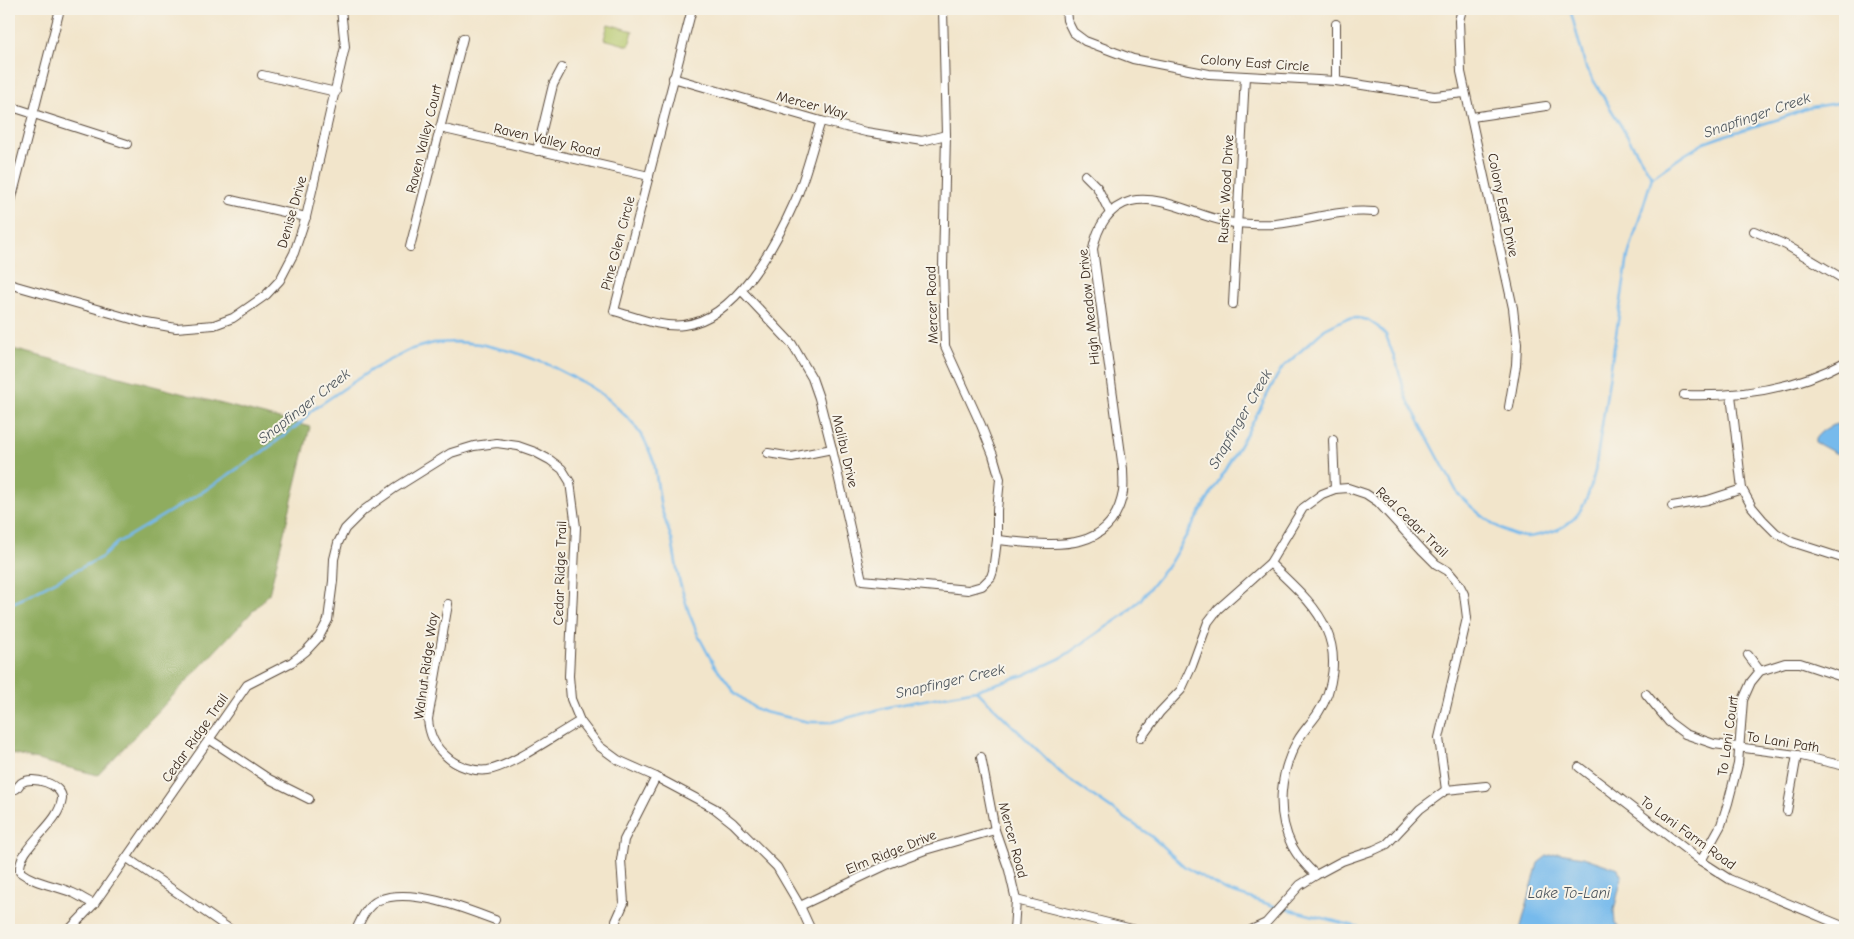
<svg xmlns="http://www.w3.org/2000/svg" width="1854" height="939" viewBox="0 0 1854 939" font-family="'Comic Neue',sans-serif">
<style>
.green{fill:#b4c76a;stroke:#787844}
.forest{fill:#8fac5e;stroke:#656b3e}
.water{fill:#76baec;stroke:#587285}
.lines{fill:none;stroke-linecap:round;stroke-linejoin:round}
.stream{stroke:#76baec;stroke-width:2.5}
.minor-casing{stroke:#564638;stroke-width:10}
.minor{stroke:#fff;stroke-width:8}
.labels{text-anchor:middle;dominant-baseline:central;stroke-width:4;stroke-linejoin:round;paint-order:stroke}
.street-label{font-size:14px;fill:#3b2a1e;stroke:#f7f3e8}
.water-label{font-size:15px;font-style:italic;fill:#4d555c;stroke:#f7f3e8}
</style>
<rect width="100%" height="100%" fill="#f7f3e8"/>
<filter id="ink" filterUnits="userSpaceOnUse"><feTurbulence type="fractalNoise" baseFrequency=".02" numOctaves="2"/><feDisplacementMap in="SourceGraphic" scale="10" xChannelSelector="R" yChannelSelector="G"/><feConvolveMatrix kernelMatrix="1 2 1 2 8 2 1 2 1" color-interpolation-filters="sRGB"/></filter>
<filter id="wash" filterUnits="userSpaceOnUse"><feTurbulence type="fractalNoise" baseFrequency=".0096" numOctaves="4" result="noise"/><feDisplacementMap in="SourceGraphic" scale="20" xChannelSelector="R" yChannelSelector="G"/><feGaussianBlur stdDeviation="1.12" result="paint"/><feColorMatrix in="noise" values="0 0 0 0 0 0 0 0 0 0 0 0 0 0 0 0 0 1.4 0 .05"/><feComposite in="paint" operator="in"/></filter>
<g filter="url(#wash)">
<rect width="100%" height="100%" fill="#f2e5cb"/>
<!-- green -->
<polygon class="green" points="608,24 633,31 629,46 604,39"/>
<!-- forest -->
<polygon class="forest" points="9,348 310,427 269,594 98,775 9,753"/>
<!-- water -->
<g class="water">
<path d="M1841 423 1845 424V456L1835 453 1815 442V439C1821 430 1831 425 1841 423Z"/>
<polygon points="1559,853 1583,857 1618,869 1622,877 1614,910 1615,924 1623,930 1520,930 1538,863 1547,856"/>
</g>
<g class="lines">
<!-- stream -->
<g class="stream">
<polyline points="1570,9 1586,68 1652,177"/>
<path d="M9 605 102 557 117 543 201 493 261 453 302 422 311 411 371 370 412 349 434 343 457 342 480 344 514 352 547 364 588 385 607 398 632 422 645 441 654 462 661 508 672 540 679 580 689 613 698 635 714 665 735 693 753 707 764 712 809 722H832L888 707 976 690 1024 675 1061 658 1124 615 1141 599 1170 563 1247 433 1276 378 1282 368 1325 329 1345 319 1357 318 1368 320 1378 327 1386 335 1398 368 1406 397 1458 494C1473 509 1502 535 1525 537 1532 537 1540 535 1547 533 1580 525 1588 500 1595 471L1628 256 1652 177 1684 155 1704 143 1726 135 1779 119 1811 107 1845 102"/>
<polyline points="976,690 1064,776 1151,836 1185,867 1225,890 1277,907"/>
<polyline points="1282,908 1371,930"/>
</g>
</g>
</g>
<g filter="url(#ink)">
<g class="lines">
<defs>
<g id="minor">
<path d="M692 9 614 311C636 317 661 328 684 325 736 319 776 244 795 201 806 176 812 148 821 121"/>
<polyline points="1066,9 1067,20 1073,32 1085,41 1133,59 1209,74 1336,81 1434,96 1465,93"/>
<polyline points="1462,9 1459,21 1461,72 1513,308 1517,344 1516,365 1509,407"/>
<polyline points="262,75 336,92"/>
<polyline points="673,78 821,121 866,132 922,141 946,135"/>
<polyline points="1336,81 1336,24"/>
<polyline points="9,106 127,144"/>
<polyline points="1472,117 1546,106"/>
<polyline points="440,128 649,176"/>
<polyline points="537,151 553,85 562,68"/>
<polyline points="1085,175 1097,187 1110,213"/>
<polyline points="231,200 306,217"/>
<polyline points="9,209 60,9"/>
<polyline points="1754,231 1786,245 1845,280"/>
<polyline points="410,247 463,38"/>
<polyline points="9,284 142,322 176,328 214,325 233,318 266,295 280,280 294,253 306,217 345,47 341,9"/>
<polyline points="742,291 792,344 812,378 819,398 832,449 862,580 968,590 982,586 991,577 993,571 997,540 997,510 1000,479 993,455 981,425 945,346 943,267 946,135 943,9"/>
<polyline points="1233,304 1245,76"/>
<path d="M1684 395C1740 397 1796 389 1845 362"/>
<polyline points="1731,395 1742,489 1752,507 1763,520 1776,533 1792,542 1845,559"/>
<polyline points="1333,440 1335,489"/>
<polyline points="768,453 792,457 832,449"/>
<polyline points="1672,506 1708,500 1742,489"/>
<path d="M997 540C1046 544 1111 558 1123 492 1124 485 1123 476 1123 469L1093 249C1097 228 1108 207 1131 201 1163 194 1201 219 1234 223 1248 224 1263 225 1276 224 1310 220 1341 209 1374 212"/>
<path d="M1270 563C1290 583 1315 603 1326 629 1338 655 1334 689 1318 713 1312 722 1304 730 1298 740 1280 771 1275 812 1292 846 1298 857 1306 866 1316 875"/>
<path d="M448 604 428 719C429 733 435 747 446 756 456 766 474 772 488 770 512 766 557 734 580 721"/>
<polyline points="1748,655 1760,671"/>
<polyline points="1646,694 1669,722 1685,734 1714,744 1797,755 1845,766"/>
<polyline points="1141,738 1160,712 1181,690 1192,666 1208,622 1218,609 1270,563 1303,508 1322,494 1335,489 1348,488 1366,494 1378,502 1423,551 1436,564 1448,571 1459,584 1464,594 1467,618 1439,738 1446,790"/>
<polyline points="209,739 269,779 309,799"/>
<polyline points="981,757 995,830 1009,870 1016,900 1014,930"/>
<polyline points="1579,767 1701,861 1729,879 1845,927"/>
<path d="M16 789C18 787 19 785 21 783 32 775 63 784 62 799 59 826 17 846 20 872 36 884 55 885 73 893 80 896 87 901 94 904"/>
<polyline points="1787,811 1797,755"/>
<polyline points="127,858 231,930"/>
<polyline points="1701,861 1721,825 1728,803 1738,764 1743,700 1751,682 1760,671 1785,663 1800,663 1845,678"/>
<polyline points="1016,900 1136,930"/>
<polyline points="800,906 891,863 925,850 995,830"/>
<polyline points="616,921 624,903 621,860 624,840 656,777"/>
<polyline points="69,930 94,904 247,685 292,662 306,651 319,637 328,620 333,581 334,559 338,543 345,529 364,510 395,488 451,453 474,446 497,443 518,446 535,452 550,460 562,469 570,482 576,527 569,676 571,699 580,721 599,746 618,760 656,777 714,808 733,823 777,867 800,906 811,930"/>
<path d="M356 930C361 919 367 905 379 900 410 887 464 908 495 920"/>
<polyline points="1251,930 1266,923 1300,885 1316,875 1342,861 1374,850 1387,844 1420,809 1446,790 1486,786"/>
</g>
</defs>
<!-- minor casing -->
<use href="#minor" class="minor-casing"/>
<!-- minor -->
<use href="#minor" class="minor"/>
</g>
</g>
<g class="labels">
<!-- street labels -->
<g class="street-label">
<text transform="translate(1255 63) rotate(4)">Colony East Circle</text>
<text transform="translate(812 105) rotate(15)">Mercer Way</text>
<text transform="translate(424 139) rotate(-76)">Raven Valley Court</text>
<text transform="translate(547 140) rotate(13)">Raven Valley Road</text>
<text transform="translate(1226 189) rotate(-87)">Rustic Wood Drive</text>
<text transform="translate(1503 205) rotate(78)">Colony East Drive</text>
<text transform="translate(292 212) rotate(-74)">Denise Drive</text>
<text transform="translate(618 243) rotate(-75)">Pine Glen Circle</text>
<text transform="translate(932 305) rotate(-92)">Mercer Road</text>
<text transform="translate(1089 307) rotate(-96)">High Meadow Drive</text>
<text transform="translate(845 451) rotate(77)">Malibu Drive</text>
<text transform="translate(1412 522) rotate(44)">Red Cedar Trail</text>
<text transform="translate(560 573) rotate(-88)">Cedar Ridge Trail</text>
<text transform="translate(426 666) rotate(-82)">Walnut Ridge Way</text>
<text transform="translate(1728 736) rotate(-82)">To Lani Court</text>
<text transform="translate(195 738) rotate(-55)">Cedar Ridge Trail</text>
<text transform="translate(1783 742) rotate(9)">To Lani Path</text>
<text transform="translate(1688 833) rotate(36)">To Lani Farm Road</text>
<text transform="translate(1013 840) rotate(75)">Mercer Road</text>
<text transform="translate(891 852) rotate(-22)">Elm Ridge Drive</text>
</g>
<!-- water labels -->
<g class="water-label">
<text transform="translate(1757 115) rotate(-19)">Snapfinger Creek</text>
<text transform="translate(304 406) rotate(-38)">Snapfinger Creek</text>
<text transform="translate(1240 419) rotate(-60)">Snapfinger Creek</text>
<text transform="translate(950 681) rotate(-13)">Snapfinger Creek</text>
<text x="1569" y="893">Lake To-Lani</text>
</g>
</g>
<!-- margin -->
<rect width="1854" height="939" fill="none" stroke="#f7f3e8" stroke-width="30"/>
</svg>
